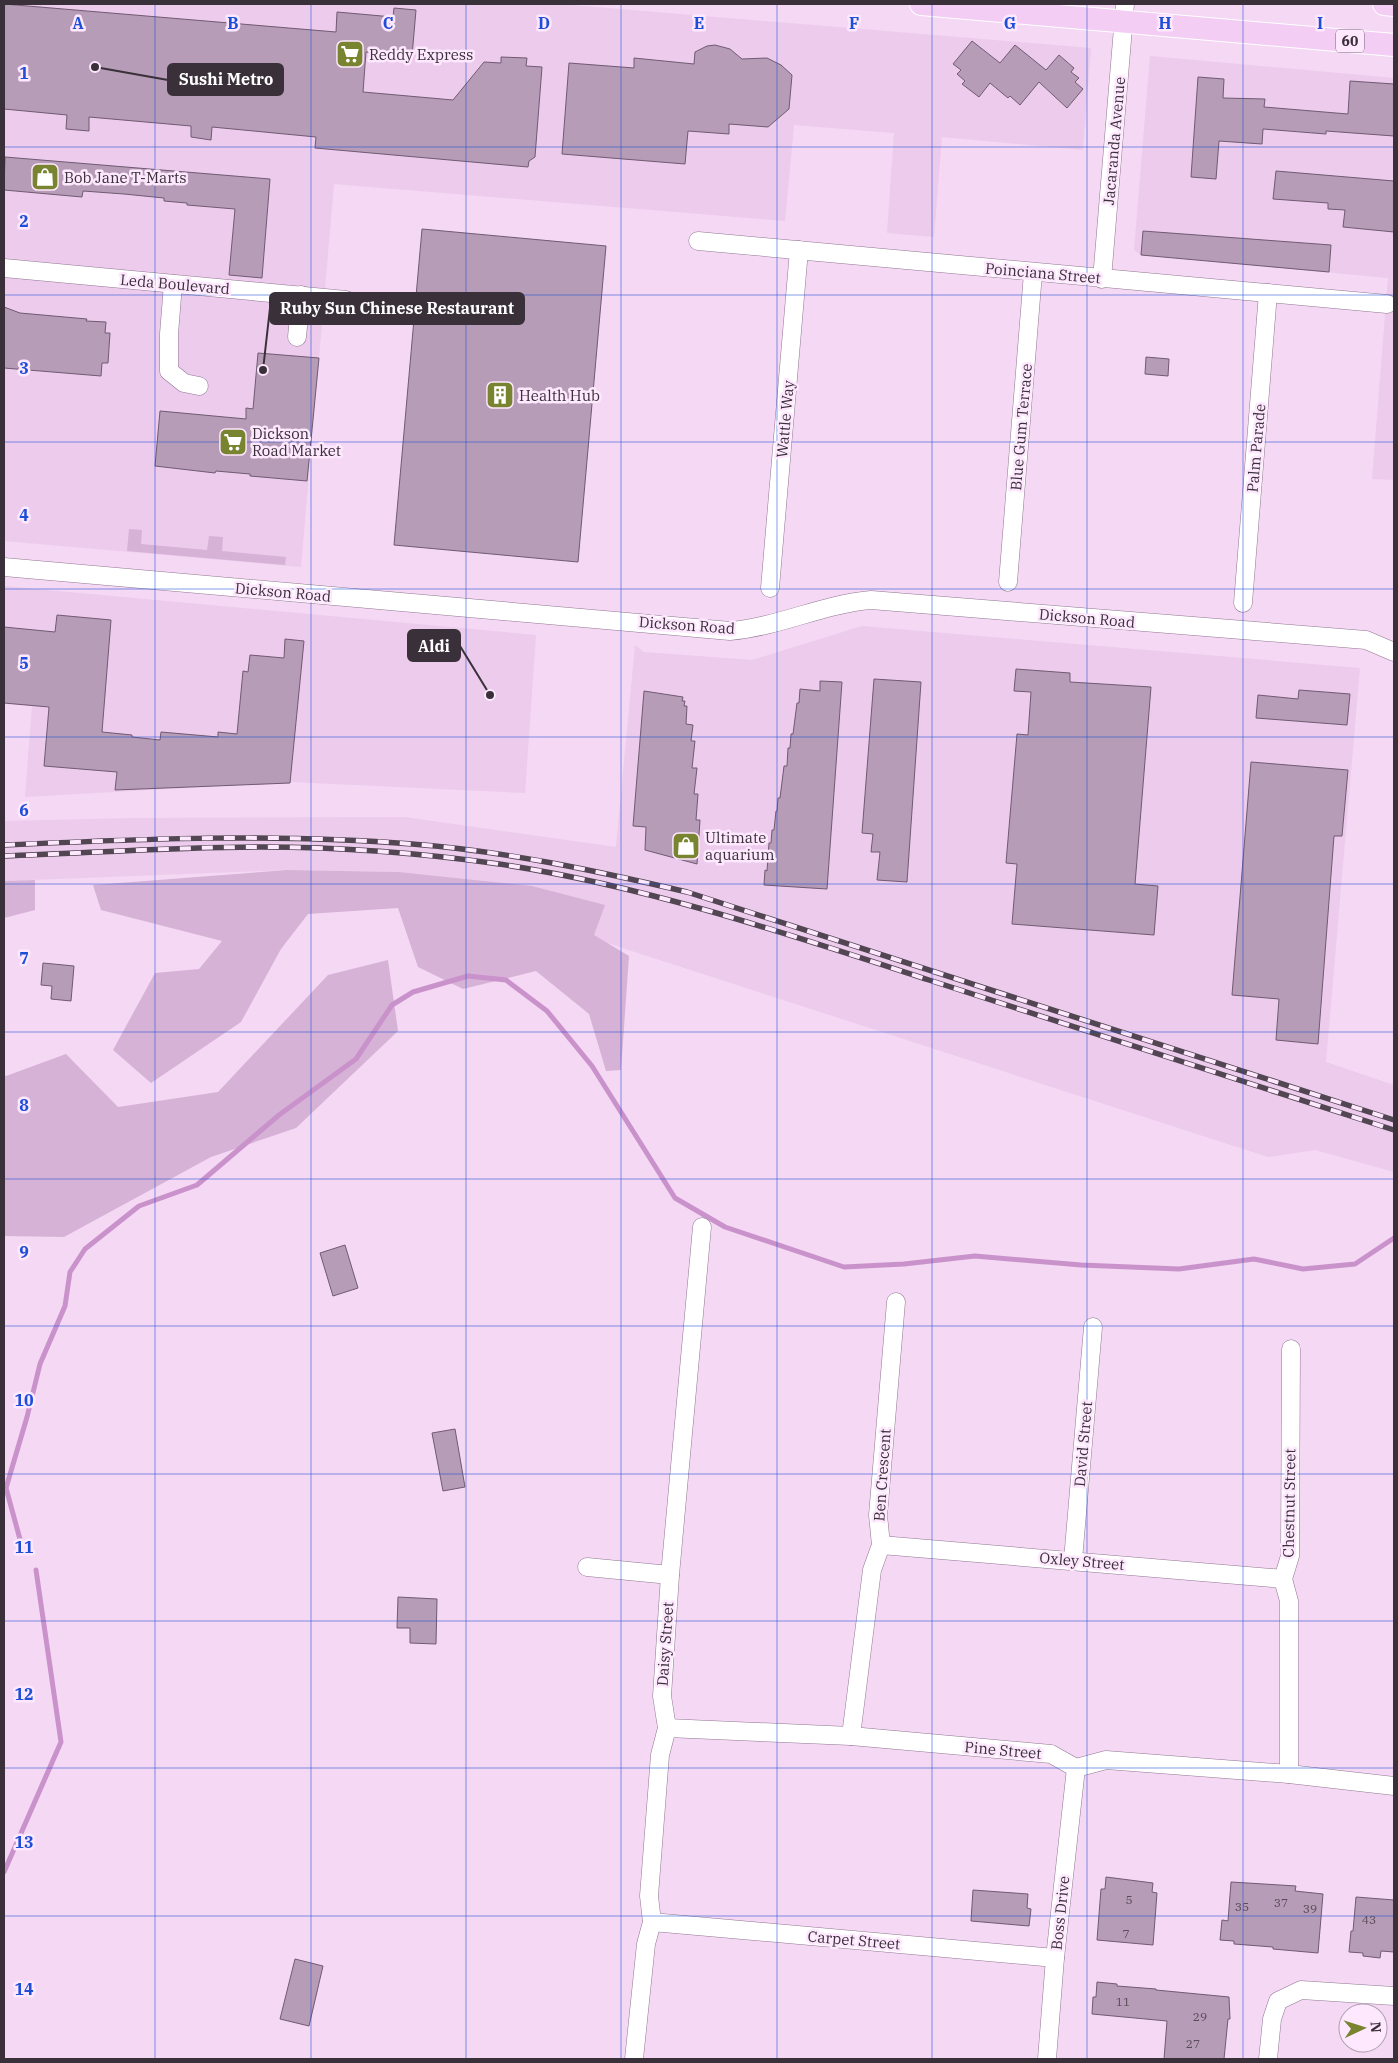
<svg xmlns="http://www.w3.org/2000/svg" width="1398" height="2063" viewBox="0 0 1398 2063" font-family="'IBM Plex Serif',serif">
<style>
.built{fill:#eccbec}
.green{fill:#d6b2d7}
.lines{fill:none;stroke-linecap:round;stroke-linejoin:round}
.stream{stroke:#ca92cb;stroke-width:5}
.building{fill:#b69cb6;stroke:#715a72}
.minor-casing{stroke:#917891;stroke-width:19}
.major-casing{stroke:#fff;stroke-width:24}
.minor{stroke:#fff;stroke-width:18}
.major{stroke:#f4cdf4;stroke-width:22}
.rail-casing{stroke:#524652;stroke-width:5.5}
.rail{stroke:#fee8fe;stroke-width:4;stroke-dasharray:11;stroke-linecap:butt}
.grid{fill:none;stroke:#1d4ed8;stroke-width:1;stroke-opacity:0.55}
.labels{text-anchor:middle;dominant-baseline:central;stroke-width:5;stroke-linejoin:round;paint-order:stroke}
.number-label{font-size:12px;fill:#594b59}
.shield{fill:#fee8fe;stroke:#756775;stroke-width:1}
.shield-label{font-size:14px;font-weight:bold;fill:#3a303a}
.poi-label{font-size:15px;fill:#3a303a;stroke:#fee8fe;text-anchor:start}
.street-label{font-size:15px;fill:#3a303a;stroke:#fee8fe}
.grid-label{font-size:16px;text-anchor:middle;font-weight:bold;fill:#1d4ed8;stroke:#fee8fe;stroke-width:5;stroke-linejoin:round;paint-order:stroke}
.leader{fill:none;stroke:#3a303a;stroke-width:2}
.callout-dot{fill:#3a303a;stroke:#fee8fe;stroke-width:2}
.callout{fill:#3a303a;stroke:#3a303a;stroke-width:2}
.callout-label{font-size:16px;text-anchor:middle;font-weight:bold;fill:#fff}
</style>
<rect width="100%" height="100%" fill="#f4d8f4"/>
<!-- built -->
<g class="built">
<polygon points="7,4 559,4 1091,48 1083,150 942,137 934,237 887,233 894,133 794,125 785,221 334,184 301,567 4,541 4,38"/>
<polygon points="1150,56 1394,78 1394,480 1372,479 1388,278 1141,255 1134,250"/>
<polygon points="4,586 536,635 525,793 292,782 25,797 32,706 4,704"/>
<polygon points="862,626 1360,668 1326,1062 1394,1085 1394,1172 1315,1150 1268,1157 638,953 398,872 287,870 4,881 4,821 136,818 404,817 616,847 635,645 644,652 752,660"/>
</g>
<!-- green -->
<g class="green">
<polygon points="129,529 142,530 141,544 207,550 209,536 223,537 222,551 286,557 285,565 127,551"/>
<polygon points="287,870 398,872 532,886 605,905 594,935 629,956 621,1070 606,1071 589,1014 536,971 463,989 418,967 398,908 308,914 281,949 241,1022 151,1083 113,1050 155,973 199,969 222,941 101,910 93,885"/>
<polygon points="35,880 35,910 4,918 4,881"/>
<polygon points="388,960 398,1031 296,1128 211,1157 64,1237 4,1236 4,1075 6,1076 66,1054 118,1107 218,1092 328,975"/>
</g>
<g class="lines">
<!-- stream -->
<g class="stream">
<polyline points="21,1543 6,1488 27,1417 40,1364 65,1306 70,1272 85,1249 139,1206 197,1185 279,1115 356,1059 392,1005 413,992 468,976 506,980 547,1011 592,1066 675,1198 725,1227 844,1267 904,1264 975,1256 1081,1265 1179,1269 1254,1259 1303,1269 1355,1264 1394,1238"/>
<polyline points="4,1872 61,1742 36,1570"/>
</g>
</g>
<!-- building -->
<g class="building">
<polygon points="4,4 336,32 337,12 393,17 394,8 416,10 412,56 366,52 363,92 453,100 484,62 501,63 501,57 527,58 526,66 542,67 535,157 529,161 528,167 315,148 316,137 212,127 211,140 191,137 191,126 89,117 89,131 66,129 67,115 4,109"/>
<polygon points="972,41 1000,63 1015,45 1046,70 1059,55 1074,68 1071,72 1079,78 1075,82 1083,89 1067,108 1039,82 1020,105 1010,96 1008,98 990,83 979,97 962,84 965,81 957,74 961,70 953,64"/>
<polygon points="715,45 730,49 742,59 767,58 781,65 792,75 789,109 768,127 729,124 729,134 688,131 685,164 562,154 569,63 634,68 634,58 694,64 695,52 707,46"/>
<polygon points="1198,77 1224,79 1223,98 1265,99 1264,107 1348,114 1350,81 1394,84 1394,136 1326,131 1326,134 1263,129 1262,144 1219,141 1216,179 1191,177"/>
<polygon points="5,157 270,179 262,278 229,275 235,209 187,205 187,203 164,201 164,198 124,194 83,191 82,197 4,190"/>
<polygon points="1276,171 1394,181 1394,232 1343,227 1345,210 1328,209 1328,203 1273,199"/>
<polygon points="422,229 606,246 578,562 394,545"/>
<polygon points="1143,231 1331,245 1329,272 1141,255"/>
<polygon points="4,307 20,313 87,319 86,321 106,322 105,333 110,333 108,363 102,363 101,376 4,368"/>
<polygon points="258,353 319,358 307,481 250,476 250,474 216,471 215,473 155,466 160,411 246,419 246,408 253,409"/>
<polygon points="1146,357 1169,359 1168,376 1145,374"/>
<polygon points="57,615 111,620 102,732 132,735 132,737 160,740 161,732 218,737 218,732 237,734 243,671 248,672 250,655 284,658 285,639 304,641 290,783 115,790 117,772 44,766 49,707 4,703 4,627 55,632"/>
<polygon points="1016,669 1070,673 1070,682 1151,687 1135,884 1158,886 1154,935 1012,924 1017,864 1006,863 1017,734 1028,735 1031,692 1014,691"/>
<polygon points="874,679 921,682 907,882 877,880 880,852 871,852 873,834 862,833"/>
<polygon points="820,681 842,682 827,889 764,885 765,870 767,871 769,843 771,843 772,830 774,830 776,811 777,811 778,798 780,798 784,766 787,766 788,748 790,748 791,734 793,734 797,703 799,703 800,689 820,691"/>
<polygon points="1299,690 1350,694 1347,725 1256,718 1258,695 1298,699"/>
<polygon points="644,691 683,697 682,701 685,701 684,706 687,706 686,724 693,725 691,741 695,741 692,768 697,768 694,794 698,794 696,820 700,820 697,864 645,850 646,827 633,826"/>
<polygon points="1251,762 1348,770 1342,836 1334,836 1318,1044 1276,1040 1279,999 1232,995"/>
<polygon points="43,963 74,966 71,1001 51,999 52,986 41,985"/>
<polygon points="345,1245 358,1288 333,1296 320,1253"/>
<polygon points="455,1429 465,1487 443,1491 432,1433"/>
<polygon points="398,1597 437,1599 436,1644 410,1643 410,1628 397,1628"/>
<polygon points="1106,1877 1153,1883 1152,1892 1157,1893 1153,1945 1097,1940 1101,1889 1105,1889"/>
<polygon points="1231,1882 1296,1886 1295,1891 1323,1894 1318,1953 1273,1949 1273,1947 1234,1944 1234,1941 1220,1940 1222,1920 1228,1921"/>
<polygon points="973,1890 1028,1894 1027,1908 1031,1909 1029,1926 971,1921"/>
<polygon points="1356,1897 1394,1900 1394,1952 1381,1951 1380,1958 1363,1956 1363,1953 1349,1952 1351,1931 1353,1931"/>
<polygon points="295,1959 323,1966 309,2026 280,2019"/>
<polygon points="1097,1982 1117,1984 1117,1986 1156,1989 1156,1990 1229,1997 1230,2019 1228,2019 1224,2059 1164,2059 1167,2021 1092,2014 1093,1997 1096,1997"/>
</g>
<g class="lines">
<defs>
<g id="minor">
<polyline points="698,241 1387,304"/>
<polyline points="4,268 346,300"/>
<polyline points="1102,279 1125,4"/>
<polyline points="173,284 169,334 169,371 184,383 199,386"/>
<polyline points="297,337 301,295"/>
<path d="M4 567 730 631C778 627 823 604 871 600L1366 640 1394 652"/>
<polyline points="1008,582 1033,273"/>
<polyline points="770,588 799,250"/>
<polyline points="1243,603 1268,293"/>
<polyline points="881,1545 1283,1579"/>
<polyline points="1073,1560 1093,1327"/>
<polyline points="587,1567 670,1575"/>
<polyline points="667,1728 851,1736 1051,1754 1076,1768 1106,1760 1289,1774 1394,1786"/>
<polyline points="851,1736 872,1570 881,1545 878,1515 896,1302"/>
<polyline points="1289,1774 1289,1601 1283,1579 1290,1556 1291,1349"/>
<polyline points="652,1922 1055,1958"/>
<polyline points="634,2059 646,1944 652,1922 649,1896 660,1755 667,1728 662,1696 670,1575 702,1227"/>
<polyline points="1047,2059 1055,1958 1076,1768"/>
<polyline points="1268,2059 1272,2019 1278,2001 1301,1990 1394,1996"/>
</g>
<g id="major">
<polyline points="921,4 1394,45"/>
<polyline points="1384,4 1394,5"/>
</g>
</defs>
<!-- minor casing -->
<use href="#minor" class="minor-casing"/>
<!-- major casing -->
<use href="#major" class="major-casing"/>
<!-- minor -->
<use href="#minor" class="minor"/>
<!-- major -->
<use href="#major" class="major"/>
<defs>
<g id="rail">
<path d="M4 845C140 839 276 833 412 844 505 851 597 871 687 892L1394 1120"/>
<path d="M4 856C90 853 176 847 262 847 341 847 421 853 499 864 646 886 788 934 929 980 1084 1030 1239 1080 1394 1130"/>
</g>
</defs>
<!-- rail casing -->
<use href="#rail" class="rail-casing"/>
<!-- rail -->
<use href="#rail" class="rail"/>
</g>
<!-- grid -->
<path class="grid" d="M155 4V2059M311 4V2059M466 4V2059M621 4V2059M777 4V2059M932 4V2059M1087 4V2059M1243 4V2059M4 147H1394M4 295H1394M4 442H1394M4 589H1394M4 737H1394M4 884H1394M4 1032H1394M4 1179H1394M4 1326H1394M4 1474H1394M4 1621H1394M4 1768H1394M4 1916H1394"/>
<!-- icons -->
<defs>
<symbol id="supermarket-square" viewBox="-11 -11 22 22"><rect x="-9" y="-9" width="18" height="18" rx="4" fill="#798430" stroke="#fee8fe"/><path d="M-6-5.5h2.5l.6 2H6L4.5 2H-2.5L-4.4-4H-6ZM-1.5 3.2a1.3 1.3 0 1 0 .1 0ZM3 3.2a1.3 1.3 0 1 0 .1 0Z" fill="#fff"/></symbol>
<symbol id="shop-square" viewBox="-11 -11 22 22"><rect x="-9" y="-9" width="18" height="18" rx="4" fill="#798430" stroke="#fee8fe"/><path d="M-5-2.5h2.3a2.7 3.5 0 0 1 5.4 0H5L5.5 6h-11ZM-1.5-2.5h3a1.5 2.3 0 0 0-3 0Z" fill="#fff"/></symbol>
<symbol id="building-square" viewBox="-11 -11 22 22"><rect x="-9" y="-9" width="18" height="18" rx="4" fill="#798430" stroke="#fee8fe"/><path d="M-4-6H4V6H1V3H-1V6H-4ZM-2.5-4.3h1.7v1.8h-1.7ZM.8-4.3h1.7v1.8H.8ZM-2.5-1h1.7V.8h-1.7ZM.8-1h1.7V.8H.8Z" fill="#fff"/></symbol>
</defs>
<g fill-rule="evenodd">
<use href="#supermarket-square" x="334" y="38" width="32" height="32"/>
<use href="#shop-square" x="29" y="161" width="32" height="32"/>
<use href="#building-square" x="484" y="379" width="32" height="32"/>
<use href="#supermarket-square" x="217" y="426" width="32" height="32"/>
<use href="#shop-square" x="670" y="830" width="32" height="32"/>
</g>
<g class="labels">
<!-- number labels -->
<g class="number-label">
<text x="1129" y="1899">5</text>
<text x="1281" y="1902">37</text>
<text x="1242" y="1906">35</text>
<text x="1310" y="1908">39</text>
<text x="1369" y="1919">43</text>
<text x="1126" y="1933">7</text>
<text x="1123" y="2001">11</text>
<text x="1200" y="2016">29</text>
<text x="1193" y="2043">27</text>
</g>
<!-- shield labels -->
<rect class="shield" x="1336" y="29.5" width="28" height="23" rx="4"/>
<g class="shield-label">
<text x="1350" y="41">60</text>
</g>
<!-- poi labels -->
<g class="poi-label">
<text x="369" y="54">Reddy Express</text>
<text x="64" y="177">Bob Jane T-Marts</text>
<text x="519" y="395">Health Hub</text>
<text x="252" y="433">Dickson<tspan x="252" dy="17">Road Market</tspan></text>
<text x="705" y="837">Ultimate<tspan x="705" dy="17">aquarium</tspan></text>
</g>
<!-- street labels -->
<g class="street-label">
<text transform="translate(1114 141) rotate(-85)">Jacaranda Avenue</text>
<text transform="translate(1043 273) rotate(5)">Poinciana Street</text>
<text transform="translate(175 284) rotate(5)">Leda Boulevard</text>
<text transform="translate(785 419) rotate(-85)">Wattle Way</text>
<text transform="translate(1021 427) rotate(-85)">Blue Gum Terrace</text>
<text transform="translate(1256 448) rotate(-85)">Palm Parade</text>
<text transform="translate(283 592) rotate(5)">Dickson Road</text>
<text transform="translate(1087 618) rotate(5)">Dickson Road</text>
<text transform="translate(687 625) rotate(4)">Dickson Road</text>
<text transform="translate(1083 1444) rotate(-85)">David Street</text>
<text transform="translate(882 1475) rotate(-86)">Ben Crescent</text>
<text transform="translate(1289 1503) rotate(-89)">Chestnut Street</text>
<text transform="translate(1082 1561) rotate(5)">Oxley Street</text>
<text transform="translate(665 1644) rotate(-86)">Daisy Street</text>
<text transform="translate(1003 1750) rotate(5)">Pine Street</text>
<text transform="translate(1060 1913) rotate(-84)">Boss Drive</text>
<text transform="translate(854 1940) rotate(5)">Carpet Street</text>
</g>
</g>
<g class="grid-label">
<text x="78" y="29">A</text>
<text x="233" y="29">B</text>
<text x="388" y="29">C</text>
<text x="544" y="29">D</text>
<text x="699" y="29">E</text>
<text x="854" y="29">F</text>
<text x="1010" y="29">G</text>
<text x="1165" y="29">H</text>
<text x="1320" y="29">I</text>
<text x="24" y="79">1</text>
<text x="24" y="227">2</text>
<text x="24" y="374">3</text>
<text x="24" y="521">4</text>
<text x="24" y="669">5</text>
<text x="24" y="816">6</text>
<text x="24" y="964">7</text>
<text x="24" y="1111">8</text>
<text x="24" y="1258">9</text>
<text x="24" y="1406">10</text>
<text x="24" y="1553">11</text>
<text x="24" y="1700">12</text>
<text x="24" y="1848">13</text>
<text x="24" y="1995">14</text>
</g>
<!-- callouts -->
<path class="leader" d="M95 67L168 80M263 370L270 308M490 695L460 646"/>
<g class="callout-dot">
<circle cx="95" cy="67" r="5"/>
<circle cx="263" cy="370" r="5"/>
<circle cx="490" cy="695" r="5"/>
</g>
<g class="callout">
<rect x="168" y="64" width="115" height="31" rx="5"/>
<rect x="270" y="293" width="254" height="31" rx="5"/>
<rect x="408" y="630" width="52" height="31" rx="5"/>
</g>
<g class="callout-label">
<text x="226" y="85">Sushi Metro</text>
<text x="397" y="314">Ruby Sun Chinese Restaurant</text>
<text x="434" y="652">Aldi</text>
</g>
<!-- border -->
<rect width="1398" height="2063" fill="none" stroke="#3a303a" stroke-width="10"/>
<!-- north arrow -->
<g transform="translate(1363 2028) rotate(86)"><circle r="24" fill="#fee8fe" stroke="#b09eb0"/>
<path d="M0-4L9 19L0 12L-9 19Z" fill="#798430"/>
<text y="-8" font-size="14" font-weight="bold" text-anchor="middle" fill="#3a303a">N</text>
</g>
</svg>
